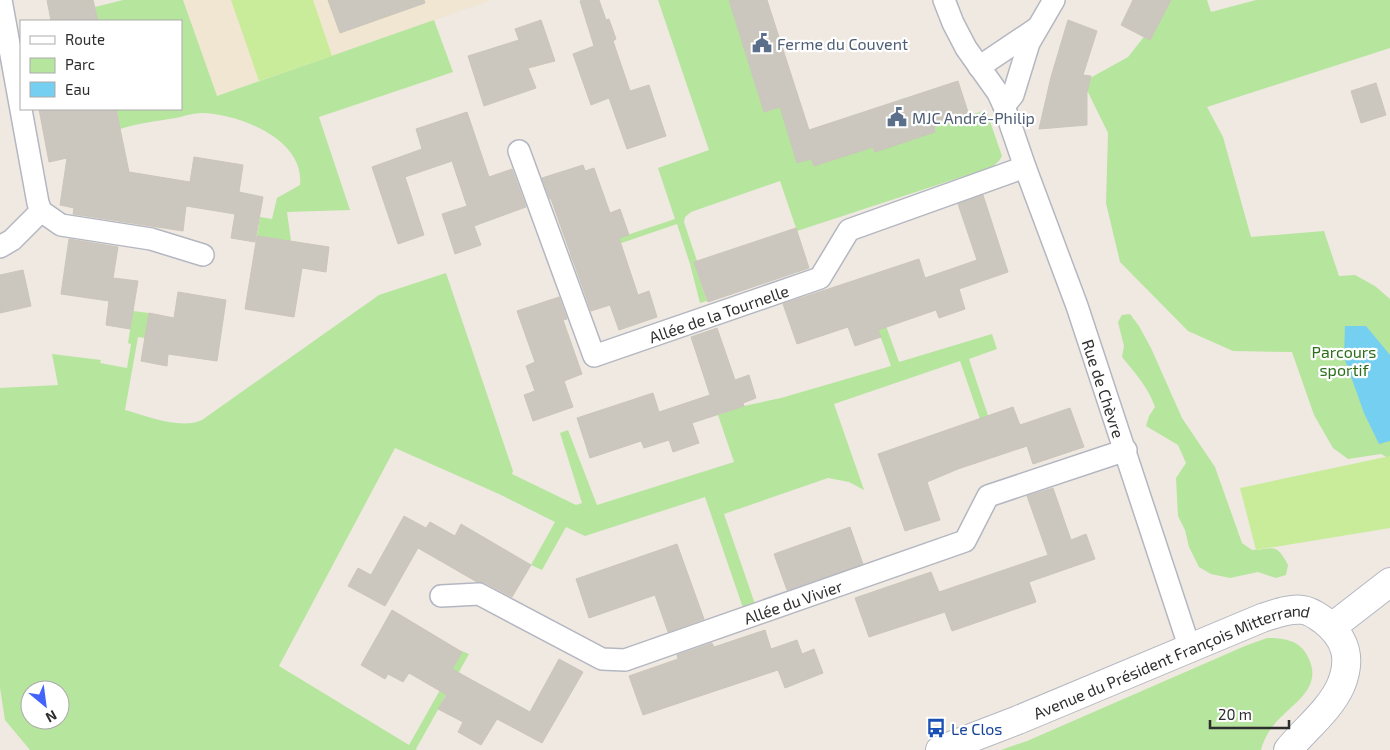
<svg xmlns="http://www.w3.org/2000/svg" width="1390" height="750" viewBox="0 0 1390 750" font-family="'Exo 2',sans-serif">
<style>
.education{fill:#f0e6d1}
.green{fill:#b6e59e;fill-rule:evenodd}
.pitch{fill:#c9ec9a}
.water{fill:#75cff0}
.building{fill:#cbc7bf;stroke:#cbc5ba}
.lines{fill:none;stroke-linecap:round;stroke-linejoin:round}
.street-casing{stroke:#b4b7c1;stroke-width:24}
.secondary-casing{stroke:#b4b7c1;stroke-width:30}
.street{stroke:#fff;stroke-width:21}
.secondary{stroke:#fff;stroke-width:28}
.labels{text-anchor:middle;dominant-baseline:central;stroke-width:4.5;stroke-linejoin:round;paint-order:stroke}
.service-label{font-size:16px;fill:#4e5e75;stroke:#fff;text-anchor:start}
.street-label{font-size:16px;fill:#2e2e2e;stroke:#fff}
.park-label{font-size:16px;fill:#2c6e1b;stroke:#fff}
.transit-label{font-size:16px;fill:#164399;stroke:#fff;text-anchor:start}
</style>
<rect width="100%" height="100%" fill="#efe9e1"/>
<!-- education -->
<polygon class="education" points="183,0 492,0 216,96"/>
<!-- green -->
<g class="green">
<path d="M123 0H183L217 96 434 20 453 72 319 117 350 210 287 212 291 241 257 236 260 217 272 219 277 198 300 185C305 139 239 114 202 113 194 113 184 116 176 118 157 121 138 123 120 129L116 109H181V21H98L95 7Z"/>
<polygon points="658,0 729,0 764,112 780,107 797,163 811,159 814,166 873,147 875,151 935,132 934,127 986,110 1002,156 999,161 992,167 797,231 780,181 691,212 685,217 684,222 697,261 694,262 707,301 700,303 690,264 677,224 572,260 570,254 675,219 658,168 709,150"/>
<polygon points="1162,0 1207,0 1211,12 1256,0 1390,0 1390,48 1207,107 1223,137 1251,237 1324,231 1339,276 1355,275 1375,286 1390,299 1390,459 1381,454 1348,459 1333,448 1314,415 1292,352 1233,351 1188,331 1120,262 1106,203 1108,133 1083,82 1128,57 1155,23"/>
<path d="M446 273 513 471 512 474 576 505 582 503 560 433 568 430 597 505 734 462 718 415 744 406 781 398 891 366 860 279 868 276 899 362 992 334 997 349 969 359 1001 454 993 457 960 361 834 404 864 490 849 482 828 478 724 514 755 604 743 608 705 497 585 536 566 527 542 570 531 565 555 522 499 494 395 448 279 666 409 745 462 651 469 654 416 749 417 750H30L5 720 0 688V388L58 385 52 354 101 360 100 363 127 368 131 344 128 343 133 311 149 313 145 338 138 337 125 410C147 416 181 430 202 420L379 295ZM30 690H60V720H30Z"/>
<path d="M1130 314 1139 326 1151 348 1182 418 1215 467 1242 543 1252 550C1274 550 1275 541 1288 565L1286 575 1276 578 1258 572 1230 578 1211 574 1199 567 1189 547 1185 530 1178 516 1176 478 1186 463 1178 445 1146 426 1149 416 1155 407C1148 387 1135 373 1122 357L1124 346 1118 322 1122 315Z"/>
<path d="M1267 638C1283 638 1299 640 1307 655 1326 689 1290 704 1273 726 1268 732 1263 742 1261 750H1001L1027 741 1245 646Z"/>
</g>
<!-- pitch -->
<g class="pitch">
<polygon points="231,0 313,0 332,56 259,81"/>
<polygon points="1390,456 1390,528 1256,550 1240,488"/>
</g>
<!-- water -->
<polygon class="water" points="1345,326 1366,326 1390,355 1390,441 1379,444 1364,413 1344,357"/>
<!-- building -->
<g class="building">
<polygon points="47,0 93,0 98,21 51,21"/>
<polygon points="328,0 424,0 425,3 340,33"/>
<polygon points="583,0 599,0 606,20 609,19 616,39 613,41 630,91 649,85 666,136 627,149 609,98 591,105 573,54 594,46 580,1"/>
<polygon points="729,0 767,0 809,130 958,81 969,115 934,127 935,132 875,152 873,147 814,166 811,159 797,163 780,107 764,112"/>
<polygon points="1133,0 1171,0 1150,40 1121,25"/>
<polygon points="541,20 555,61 528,68 536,88 484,106 468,56 519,40 515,29"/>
<polygon points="1068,20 1097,31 1083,75 1091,76 1087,92 1087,125 1039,129 1051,77"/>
<polygon points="1376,83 1386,115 1361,123 1351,91"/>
<polygon points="39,109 116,109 129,172 190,182 194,157 243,165 239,192 263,197 255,242 231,238 235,214 186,206 183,231 73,214 74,208 60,205 67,158 49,162"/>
<polygon points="467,112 489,177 512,169 526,207 474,226 481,245 455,254 442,214 467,206 452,161 405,177 424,235 398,244 372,167 422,149 416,129"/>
<polygon points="583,165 585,171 594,168 610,213 620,209 629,235 619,238 638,295 649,291 657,317 619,330 610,305 591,311 551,199 550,199 542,178"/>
<polygon points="983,195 1008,272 959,289 965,309 939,318 936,310 878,330 881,337 855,346 848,327 797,344 783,304 919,259 925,278 977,260 958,204"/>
<polygon points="796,228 809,268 708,302 694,262"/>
<polygon points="257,236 329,247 326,272 302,268 294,317 245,309"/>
<polygon points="69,239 118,247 113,278 138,281 130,329 106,325 109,301 61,294"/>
<polygon points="23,270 31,306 0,313 0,275"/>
<polygon points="178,292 226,300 217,361 168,354 167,366 141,361 149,313 174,318"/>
<polygon points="559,297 567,319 563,320 582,374 564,381 573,407 533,421 524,395 535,391 526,366 535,362 517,311"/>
<polygon points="717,328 735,380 749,375 756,398 743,403 744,406 692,423 699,443 673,452 669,440 644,448 641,441 590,458 577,418 653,393 659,412 710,395 691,337"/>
<polygon points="1013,407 1020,425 1070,408 1084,447 1033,464 1027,446 958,469 927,482 940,520 905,531 878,454"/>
<polygon points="1053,488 1071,540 1086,534 1095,559 1029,582 1036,602 952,631 945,612 869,637 855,598 931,572 939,592 1048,555 1027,496"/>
<polygon points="404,516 426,528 430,522 455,536 461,524 531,565 512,597 485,583 477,582 418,548 385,606 348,586 358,568 371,575"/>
<polygon points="850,527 863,564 787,590 774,554"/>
<polygon points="677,544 704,619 668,632 655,595 589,618 576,579"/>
<polygon points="392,610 462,652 452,669 530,712 559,659 583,672 542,743 497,719 481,745 458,732 463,722 438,709 447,695 409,673 403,682 388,674 385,679 361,665"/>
<polygon points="765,630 771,649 797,640 802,654 814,649 823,673 785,688 778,670 643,715 629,676 678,659 677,655 712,643 714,647"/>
</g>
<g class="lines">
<defs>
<g id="street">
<polyline points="1,0 38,203 41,211 61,225 151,239 203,255"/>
<path id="s1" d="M944 0 953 23 966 48 998 93 1004 106 1025 167 1077 306 1190 649"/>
<polyline points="979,67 1037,28"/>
<polyline points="1004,106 1013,95 1029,43 1054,0"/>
<path id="s2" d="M519 151 594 356 820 278 849 230 1025 167"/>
<polyline points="0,247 12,240 41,211"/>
<path id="s3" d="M441 596 479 594 602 659 625 660 965 541 988 496 1126 450"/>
</g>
<g id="secondary">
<polyline points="1332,627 1390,582"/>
<path id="s4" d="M940 750 1018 720 1262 618C1275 614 1289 608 1303 610 1311 611 1317 616 1323 620 1346 638 1352 658 1341 685 1330 710 1305 729 1288 750"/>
</g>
</defs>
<!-- street casing -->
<use href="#street" class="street-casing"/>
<!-- secondary casing -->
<use href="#secondary" class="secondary-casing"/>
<!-- street -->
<use href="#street" class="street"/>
<!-- secondary -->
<use href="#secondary" class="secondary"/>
</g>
<!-- icons -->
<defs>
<symbol id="civic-bare" viewBox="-9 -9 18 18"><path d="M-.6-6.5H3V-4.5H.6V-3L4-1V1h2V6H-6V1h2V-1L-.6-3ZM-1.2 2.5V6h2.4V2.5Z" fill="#5c6f8a" stroke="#fff" stroke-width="2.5" paint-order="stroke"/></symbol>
<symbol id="bus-bare" viewBox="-9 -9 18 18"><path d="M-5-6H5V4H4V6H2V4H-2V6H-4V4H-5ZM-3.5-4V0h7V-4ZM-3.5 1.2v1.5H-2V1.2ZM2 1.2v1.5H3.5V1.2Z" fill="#1a4fb4" stroke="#fff" stroke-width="2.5" paint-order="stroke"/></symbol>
</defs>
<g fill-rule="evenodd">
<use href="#civic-bare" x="748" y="29" width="28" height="28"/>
<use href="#civic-bare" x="883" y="103" width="28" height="28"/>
<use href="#bus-bare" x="922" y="714" width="28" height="28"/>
</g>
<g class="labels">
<!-- service labels -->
<g class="service-label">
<text x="777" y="43">Ferme du Couvent</text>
<text x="912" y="117">MJC André-Philip</text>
</g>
<!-- street labels -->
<g class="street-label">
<text stroke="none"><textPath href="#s2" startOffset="350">Allée de la Tournelle</textPath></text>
<text stroke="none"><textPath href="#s1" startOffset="422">Rue de Chèvre</textPath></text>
<text stroke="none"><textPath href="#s3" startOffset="378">Allée du Vivier</textPath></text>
<text stroke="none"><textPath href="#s4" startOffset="249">Avenue du Président François Mitterrand</textPath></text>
</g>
<!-- park labels -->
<g class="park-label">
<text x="1344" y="351">Parcours<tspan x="1344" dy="18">sportif</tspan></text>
</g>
<!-- transit labels -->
<g class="transit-label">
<text x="951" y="728">Le Clos</text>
</g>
</g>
<!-- legend -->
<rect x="20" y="20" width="162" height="90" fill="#ffffff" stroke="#ababab"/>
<rect x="30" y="36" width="25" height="8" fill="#ffffff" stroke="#ababab"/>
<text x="65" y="45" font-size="15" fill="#2e2e2e">Route</text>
<rect x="30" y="58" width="25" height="15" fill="#b6e59e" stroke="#ababab"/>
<text x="65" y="70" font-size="15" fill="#2e2e2e">Parc</text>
<rect x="30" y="82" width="25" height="15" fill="#75cff0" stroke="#ababab"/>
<text x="65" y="95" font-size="15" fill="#2e2e2e">Eau</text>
<!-- north arrow -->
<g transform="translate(45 705) rotate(151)"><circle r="24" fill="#ffffff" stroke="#ababab"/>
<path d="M0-4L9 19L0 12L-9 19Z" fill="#4264fb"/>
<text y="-8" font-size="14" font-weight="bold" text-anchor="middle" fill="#2e2e2e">N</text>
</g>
<!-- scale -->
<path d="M1210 720v8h79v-8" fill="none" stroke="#2e2e2e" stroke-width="2.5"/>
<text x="1218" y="720" font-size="15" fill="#2e2e2e" stroke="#ffffff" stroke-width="4" paint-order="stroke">20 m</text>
</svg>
